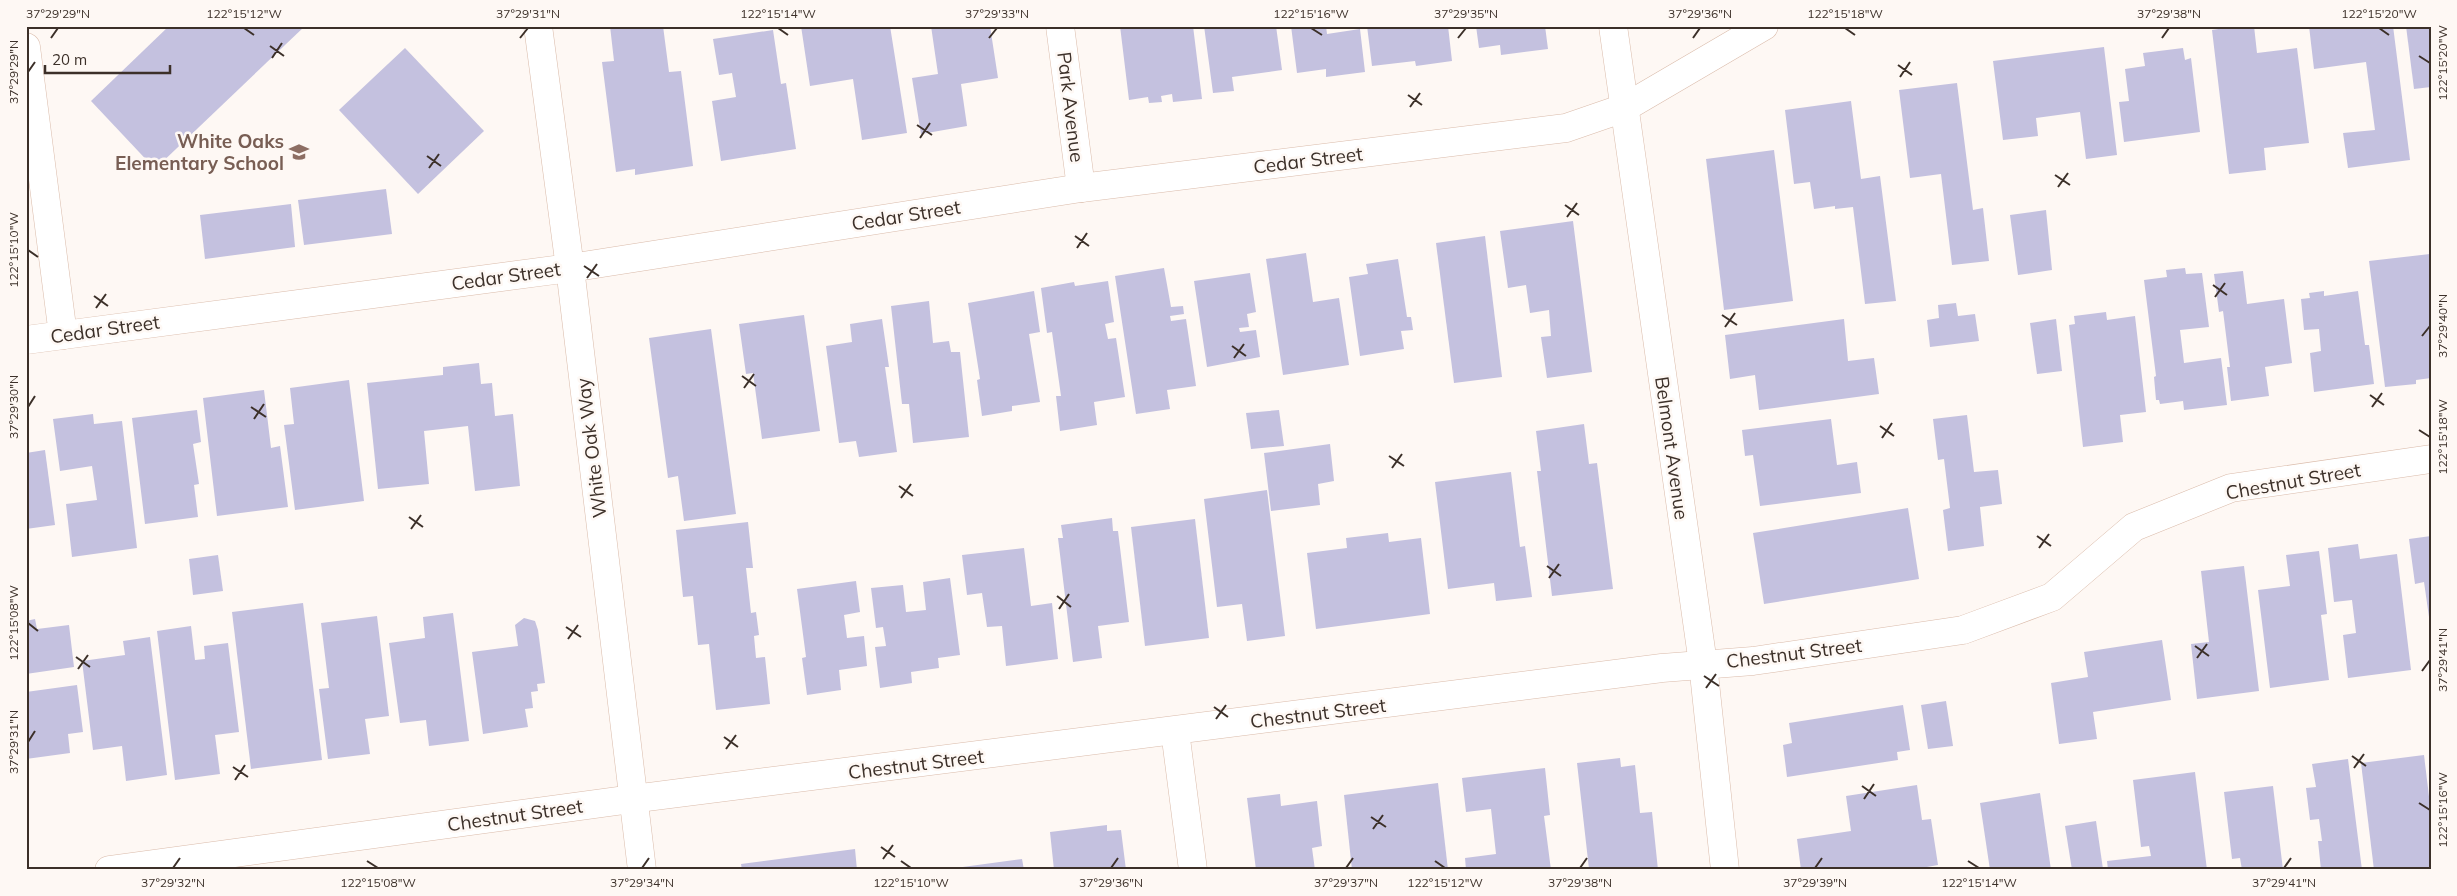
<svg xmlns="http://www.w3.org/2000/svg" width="2457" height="896" viewBox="0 0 2457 896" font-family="Mulish,sans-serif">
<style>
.building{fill:#c4c1df}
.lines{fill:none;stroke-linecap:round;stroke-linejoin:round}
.minor-casing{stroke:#dabbaa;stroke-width:29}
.minor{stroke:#fff;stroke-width:28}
.ticks{fill:none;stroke:#3c3029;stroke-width:2}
.labels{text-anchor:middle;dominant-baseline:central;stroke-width:5;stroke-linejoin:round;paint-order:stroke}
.street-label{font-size:19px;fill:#3c3029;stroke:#fef8f4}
.education-label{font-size:19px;font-weight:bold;fill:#785e54;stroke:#fef8f4;text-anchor:end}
.neatline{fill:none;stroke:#3c3029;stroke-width:2}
.ticks-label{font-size:12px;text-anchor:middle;fill:#3c3029}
</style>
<rect width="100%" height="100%" fill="#fef8f4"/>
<!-- building -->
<g class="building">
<polygon points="169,26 305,26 155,169 91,101"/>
<polygon points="610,26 663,26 669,72 681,71 693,166 635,175 635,169 616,172 602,62 614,61"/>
<polygon points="801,26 890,26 907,133 862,140 853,79 810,86"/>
<polygon points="931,26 990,26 998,78 961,84 967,126 921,134 912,78 938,74"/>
<polygon points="1120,26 1193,26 1202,99 1173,102 1172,94 1161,96 1162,102 1149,103 1148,97 1129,100"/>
<polygon points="1204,26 1276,26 1282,70 1232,77 1234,91 1213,93"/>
<polygon points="1291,26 1326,26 1327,34 1360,29 1365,72 1326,77 1326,69 1297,73"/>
<polygon points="1367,26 1448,26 1452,61 1416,66 1415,61 1372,66"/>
<polygon points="1476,26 1545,26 1548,49 1501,55 1500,45 1479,48"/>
<polygon points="2238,26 2254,26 2257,53 2297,48 2309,143 2264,148 2266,170 2229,174 2212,30"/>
<polygon points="2309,26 2393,26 2410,160 2348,168 2343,133 2375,130 2366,62 2314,69"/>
<polygon points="2406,26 2431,26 2431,87 2414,89"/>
<polygon points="773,30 781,84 786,83 796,149 721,161 712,101 736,97 732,73 719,75 713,39"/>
<polygon points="2104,47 2117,155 2086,159 2080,112 2036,118 2038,136 2003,140 1993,61"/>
<polygon points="405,48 484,131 418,194 339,110"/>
<polygon points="2183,48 2185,60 2191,58 2200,132 2124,142 2119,102 2129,101 2125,69 2145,66 2143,53"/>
<polygon points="1957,83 1973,210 1983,208 1989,261 1952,265 1941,174 1910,178 1899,90"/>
<polygon points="1851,101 1861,179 1880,176 1896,301 1865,304 1853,207 1835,209 1835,206 1814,209 1810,182 1794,184 1785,110"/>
<polygon points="1774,150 1793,301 1724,310 1706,159"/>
<polygon points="386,189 392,234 304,245 298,200"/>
<polygon points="291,204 295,247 205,259 200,215"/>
<polygon points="2046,210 2052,270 2018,275 2010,215"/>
<polygon points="1573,221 1592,372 1547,378 1541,337 1551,336 1549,310 1530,313 1526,285 1508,288 1500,231"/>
<polygon points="1485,236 1502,377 1454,383 1436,243"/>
<polygon points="1306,253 1313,302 1339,298 1349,365 1283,375 1266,259"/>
<polygon points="2430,254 2431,378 2416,380 2416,384 2385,387 2369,261"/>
<polygon points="1398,259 1407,317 1411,317 1413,330 1401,331 1404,349 1360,356 1349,277 1368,274 1366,264"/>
<polygon points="1164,268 1171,307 1183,306 1184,314 1170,316 1171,321 1186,319 1196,386 1167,390 1170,409 1136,414 1115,276"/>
<polygon points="2185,268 2186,274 2202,273 2209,327 2180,330 2184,363 2221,358 2227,405 2184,410 2183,401 2160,404 2159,400 2156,400 2154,377 2156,376 2144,280 2167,277 2166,270"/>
<polygon points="2243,271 2247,304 2284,299 2292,363 2265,367 2269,396 2231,401 2227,367 2230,367 2223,311 2219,312 2214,274"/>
<polygon points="1250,273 1256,312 1247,314 1249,327 1239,328 1240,332 1256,330 1260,357 1207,367 1194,281"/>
<polygon points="1108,281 1114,322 1105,324 1108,339 1116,338 1125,397 1094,402 1097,425 1060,431 1056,396 1061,396 1052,332 1047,333 1041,288 1074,282 1075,286"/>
<polygon points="1034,291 1040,332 1029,334 1040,402 1012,406 1012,411 982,416 977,380 980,379 968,303"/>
<polygon points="2324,291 2324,296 2358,291 2365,345 2369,345 2374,384 2314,392 2310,353 2321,351 2319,329 2304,330 2301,299 2310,298 2309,293"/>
<polygon points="929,301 933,343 949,341 951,352 960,352 969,437 913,443 909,404 902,404 891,306"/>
<polygon points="1956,303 1958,316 1975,314 1979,341 1930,347 1927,320 1939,318 1938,305"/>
<polygon points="2106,312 2107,320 2135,316 2146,412 2120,415 2123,442 2083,447 2069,325 2075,324 2074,316"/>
<polygon points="804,315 820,431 762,439 753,373 746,374 739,324"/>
<polygon points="882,319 889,367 885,367 897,452 859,457 856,441 839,443 826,346 852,342 850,324"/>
<polygon points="1844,319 1848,361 1874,358 1879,394 1759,410 1755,375 1730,379 1725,335"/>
<polygon points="2056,319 2062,371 2037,374 2030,323"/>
<polygon points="711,329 736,514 684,521 678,476 668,478 649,338"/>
<polygon points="479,363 481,384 492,383 495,416 513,414 520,486 475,491 468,426 424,431 429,484 378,489 367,383 443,375 443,367"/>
<polygon points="349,380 364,501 295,510 284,425 294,424 290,388"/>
<polygon points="264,390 271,448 280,446 288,507 217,516 203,398"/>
<polygon points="197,410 201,442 193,444 199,484 194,485 198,517 145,524 132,418"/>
<polygon points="1279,410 1284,446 1251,449 1246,413"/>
<polygon points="93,414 94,424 122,421 137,548 72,557 66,504 97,500 92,466 60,471 53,419"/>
<polygon points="1967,415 1974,472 1998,470 2002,504 1980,507 1984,546 1948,551 1943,510 1950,508 1944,459 1938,460 1933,419"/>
<polygon points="1831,419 1837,465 1857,462 1861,493 1760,506 1753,455 1745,456 1742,430"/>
<polygon points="1584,424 1589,464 1597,463 1613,589 1552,596 1537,471 1541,471 1536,431"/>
<polygon points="1330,444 1334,481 1318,484 1320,505 1271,511 1264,453"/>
<polygon points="45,450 55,525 26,529 26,453"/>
<polygon points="1511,472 1520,547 1525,546 1532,597 1496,601 1494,583 1448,589 1435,482"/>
<polygon points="1267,490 1285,636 1247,641 1242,604 1217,607 1204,499"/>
<polygon points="1908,508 1919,579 1764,604 1753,533"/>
<polygon points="1112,518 1113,531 1118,531 1129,622 1098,626 1102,658 1073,662 1058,538 1063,538 1061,525"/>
<polygon points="1195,519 1209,638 1145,646 1131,527"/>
<polygon points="748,522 753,568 746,568 751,613 756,612 759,635 754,636 756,658 765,657 770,704 716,710 709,644 698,645 693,596 683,597 676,530"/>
<polygon points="1388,533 1389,542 1421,538 1430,614 1316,629 1307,553 1347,548 1346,538"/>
<polygon points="2431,536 2431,624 2430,624 2424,582 2415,584 2409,539"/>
<polygon points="2358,544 2360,559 2397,554 2411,670 2348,678 2343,635 2356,633 2352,600 2334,602 2328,548"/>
<polygon points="1024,548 1031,606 1052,603 1058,659 1006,666 1002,626 987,627 982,593 967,595 962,555"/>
<polygon points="2319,551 2327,614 2321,615 2329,680 2270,688 2258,590 2290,586 2286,555"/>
<polygon points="218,555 223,591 193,595 189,559"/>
<polygon points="2244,566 2259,691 2197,699 2191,644 2209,642 2201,571"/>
<polygon points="950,578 960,655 938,658 939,668 911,672 912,683 880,688 875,647 886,646 883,627 876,628 871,588 903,585 906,612 926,610 923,582"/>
<polygon points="856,581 860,612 844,615 847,638 864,636 867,666 839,670 841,690 807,695 802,658 806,657 797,589"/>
<polygon points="303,603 322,760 251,769 232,612"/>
<polygon points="453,613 469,741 429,746 426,720 400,723 389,643 425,638 423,617"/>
<polygon points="377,616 389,716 365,719 370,754 328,759 319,689 329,688 321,623"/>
<polygon points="524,618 535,621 538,630 545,683 537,684 538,691 531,692 533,708 525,709 528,727 483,734 472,652 518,646 515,625"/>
<polygon points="35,619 37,629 69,625 74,667 26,674 26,621"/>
<polygon points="191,626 195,660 205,659 204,646 228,643 239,732 215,735 220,774 175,780 157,631"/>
<polygon points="150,637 167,775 126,781 122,746 93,750 82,661 125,655 123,641"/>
<polygon points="2162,640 2171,700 2093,712 2097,739 2059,744 2051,683 2088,677 2084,652"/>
<polygon points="77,685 83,732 68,734 70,753 26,759 26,692"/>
<polygon points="1946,701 1953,746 1928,749 1921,705"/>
<polygon points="1903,705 1910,750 1897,752 1898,760 1787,777 1783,745 1792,743 1789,723"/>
<polygon points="2424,755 2431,813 2431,869 2374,870 2361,763"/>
<polygon points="1620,758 1621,767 1635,765 1640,813 1652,812 1658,870 1589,869 1577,763"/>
<polygon points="2348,759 2362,870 2321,870 2318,841 2322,841 2319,819 2310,820 2306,788 2316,787 2312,764"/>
<polygon points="1545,768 1550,815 1544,816 1551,870 1466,870 1465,858 1496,854 1491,809 1466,812 1462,778"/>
<polygon points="2195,772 2207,870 2108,870 2107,861 2151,856 2149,846 2141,847 2133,780"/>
<polygon points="1438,783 1448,870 1352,870 1344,795"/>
<polygon points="1917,785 1922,820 1931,819 1938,865 1910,870 1801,870 1797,839 1851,831 1846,796"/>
<polygon points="2273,786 2283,870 2242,870 2240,858 2232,859 2224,792"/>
<polygon points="2040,793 2051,870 1990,870 1980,803"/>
<polygon points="1280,794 1281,806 1317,801 1322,846 1312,848 1315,870 1256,870 1247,798"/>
<polygon points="2096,821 2103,869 2072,870 2065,826"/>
<polygon points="1107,825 1107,831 1121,830 1126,870 1054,870 1050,832"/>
<polygon points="855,849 857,870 742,870 741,864"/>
<polygon points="1022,859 1024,870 948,870 948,869"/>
</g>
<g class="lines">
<defs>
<g id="minor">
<polyline points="538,26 570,268 642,870"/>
<polyline points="1060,26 1081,188"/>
<polyline points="1613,26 1703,664 1725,870"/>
<polyline points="26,47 63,335"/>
<polyline points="26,340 570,268 1081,188 1566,128 1624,108 1764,26"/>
<polyline points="1175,731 1193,870"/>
<polyline points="109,870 632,799 1662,668 1753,661 1963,630 2052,597 2134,527 2231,488 2431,459"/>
</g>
</defs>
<!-- minor casing -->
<use href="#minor" class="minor-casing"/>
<!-- minor -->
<use href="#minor" class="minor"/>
</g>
<!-- ticks -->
<path class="ticks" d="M244 28 254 35M778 28 788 35M1311 28 1322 35M1845 28 1855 35M2379 28 2389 35M51 38 58 28M520 38 528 28M989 38 997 28M1458 38 1466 28M1693 38 1700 28M2162 38 2169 28M270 46 284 56M2419 56 2430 63M272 58 282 43M1898 65 1912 75M28 72 35 62M1900 77 1910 62M1408 95 1422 105M1410 107 1420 93M917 125 932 135M920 138 930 123M427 156 441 166M429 168 439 154M2055 175 2070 185M2058 187 2068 173M1565 205 1579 215M1567 217 1577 203M1075 236 1089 246M1077 248 1087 233M28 250 38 257M584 266 599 276M587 278 597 264M2213 285 2227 295M94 296 108 306M2215 297 2225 283M96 308 106 294M1722 315 1737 325M1725 327 1735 313M2422 336 2430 326M1232 346 1246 356M1234 358 1244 344M742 376 756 386M744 388 754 374M2370 395 2384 405M28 407 35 396M251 407 266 417M2372 407 2382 393M254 419 264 404M1880 426 1894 436M2419 430 2430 437M1882 438 1892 423M1389 456 1404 466M1392 468 1402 454M899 486 913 496M901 498 911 484M409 517 423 527M411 529 421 515M2037 536 2051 546M2039 548 2049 534M1547 566 1561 576M1549 578 1559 564M1057 596 1071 607M1059 609 1069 594M28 623 38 631M566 627 581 637M568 639 578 625M2195 646 2209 656M76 657 90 667M2197 658 2207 644M78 669 88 655M2422 671 2430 660M1704 676 1719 686M1706 688 1716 674M1214 707 1228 717M1216 719 1226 705M724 737 738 747M28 742 35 731M726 749 736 735M2352 756 2366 766M233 767 248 777M2354 768 2364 754M235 780 245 765M1862 786 1876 796M1864 799 1874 784M2419 803 2430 810M1371 817 1386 827M1373 829 1383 815M881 847 895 857M883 859 893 845M367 861 378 868M901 861 911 868M1435 861 1445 868M1968 861 1979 868M173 868 180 858M642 868 649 858M1111 868 1118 858M1346 868 1353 858M1580 868 1587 858M1815 868 1822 858M2284 868 2291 858"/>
<!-- icons -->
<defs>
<symbol id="school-bare" viewBox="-9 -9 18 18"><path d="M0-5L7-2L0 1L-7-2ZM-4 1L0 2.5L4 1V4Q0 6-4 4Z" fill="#8d6e63" stroke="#fef8f4" stroke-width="2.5" paint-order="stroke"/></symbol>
</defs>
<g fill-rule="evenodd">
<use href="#school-bare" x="285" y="138" width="28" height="28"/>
</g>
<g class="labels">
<!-- street labels -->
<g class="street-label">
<text transform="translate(1071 107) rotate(83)">Park Avenue</text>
<text transform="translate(1308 160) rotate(-7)">Cedar Street</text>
<text transform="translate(906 215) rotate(-9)">Cedar Street</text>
<text transform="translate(506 276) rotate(-8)">Cedar Street</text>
<text transform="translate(105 329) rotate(-8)">Cedar Street</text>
<text transform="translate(591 448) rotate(-97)">White Oak Way</text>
<text transform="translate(1672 448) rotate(82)">Belmont Avenue</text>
<text transform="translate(2293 481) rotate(-10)">Chestnut Street</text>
<text transform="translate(1794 653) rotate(-7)">Chestnut Street</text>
<text transform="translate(1318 713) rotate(-7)">Chestnut Street</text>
<text transform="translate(916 764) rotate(-7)">Chestnut Street</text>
<text transform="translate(515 815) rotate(-8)">Chestnut Street</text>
</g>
<!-- education labels -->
<g class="education-label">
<text x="284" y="141">White Oaks<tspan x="284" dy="22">Elementary School</tspan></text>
</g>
</g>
<!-- border -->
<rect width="2457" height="896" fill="none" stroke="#fef8f4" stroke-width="55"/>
<!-- scale -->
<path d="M45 65v8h125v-8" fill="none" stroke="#3c3029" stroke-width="2.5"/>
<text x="52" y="65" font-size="15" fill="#3c3029" stroke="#fef8f4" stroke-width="4" paint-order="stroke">20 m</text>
<rect x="28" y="28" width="2402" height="840" class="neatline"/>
<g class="ticks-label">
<text x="58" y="18">37°29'29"N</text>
<text x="244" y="18">122°15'12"W</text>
<text x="528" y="18">37°29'31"N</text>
<text x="778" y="18">122°15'14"W</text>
<text x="997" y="18">37°29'33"N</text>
<text x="1311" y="18">122°15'16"W</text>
<text x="1466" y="18">37°29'35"N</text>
<text x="1700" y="18">37°29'36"N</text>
<text x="1845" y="18">122°15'18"W</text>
<text x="2169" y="18">37°29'38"N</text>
<text x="2379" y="18">122°15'20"W</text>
<text transform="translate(2443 63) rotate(-90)" y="4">122°15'20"W</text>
<text transform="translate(14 72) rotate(-90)" y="4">37°29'29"N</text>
<text transform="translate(14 250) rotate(-90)" y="4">122°15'10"W</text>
<text transform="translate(2443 326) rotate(-90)" y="4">37°29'40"N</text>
<text transform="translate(14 407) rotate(-90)" y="4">37°29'30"N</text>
<text transform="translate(2443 437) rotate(-90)" y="4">122°15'18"W</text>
<text transform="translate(14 623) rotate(-90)" y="4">122°15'08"W</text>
<text transform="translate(2443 660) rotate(-90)" y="4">37°29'41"N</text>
<text transform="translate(14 742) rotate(-90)" y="4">37°29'31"N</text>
<text transform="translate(2443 810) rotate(-90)" y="4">122°15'16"W</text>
<text x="173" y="887">37°29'32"N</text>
<text x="378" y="887">122°15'08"W</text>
<text x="642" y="887">37°29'34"N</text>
<text x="911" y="887">122°15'10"W</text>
<text x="1111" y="887">37°29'36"N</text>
<text x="1346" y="887">37°29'37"N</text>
<text x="1445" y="887">122°15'12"W</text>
<text x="1580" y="887">37°29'38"N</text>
<text x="1815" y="887">37°29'39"N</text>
<text x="1979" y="887">122°15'14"W</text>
<text x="2284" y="887">37°29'41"N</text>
</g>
</svg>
